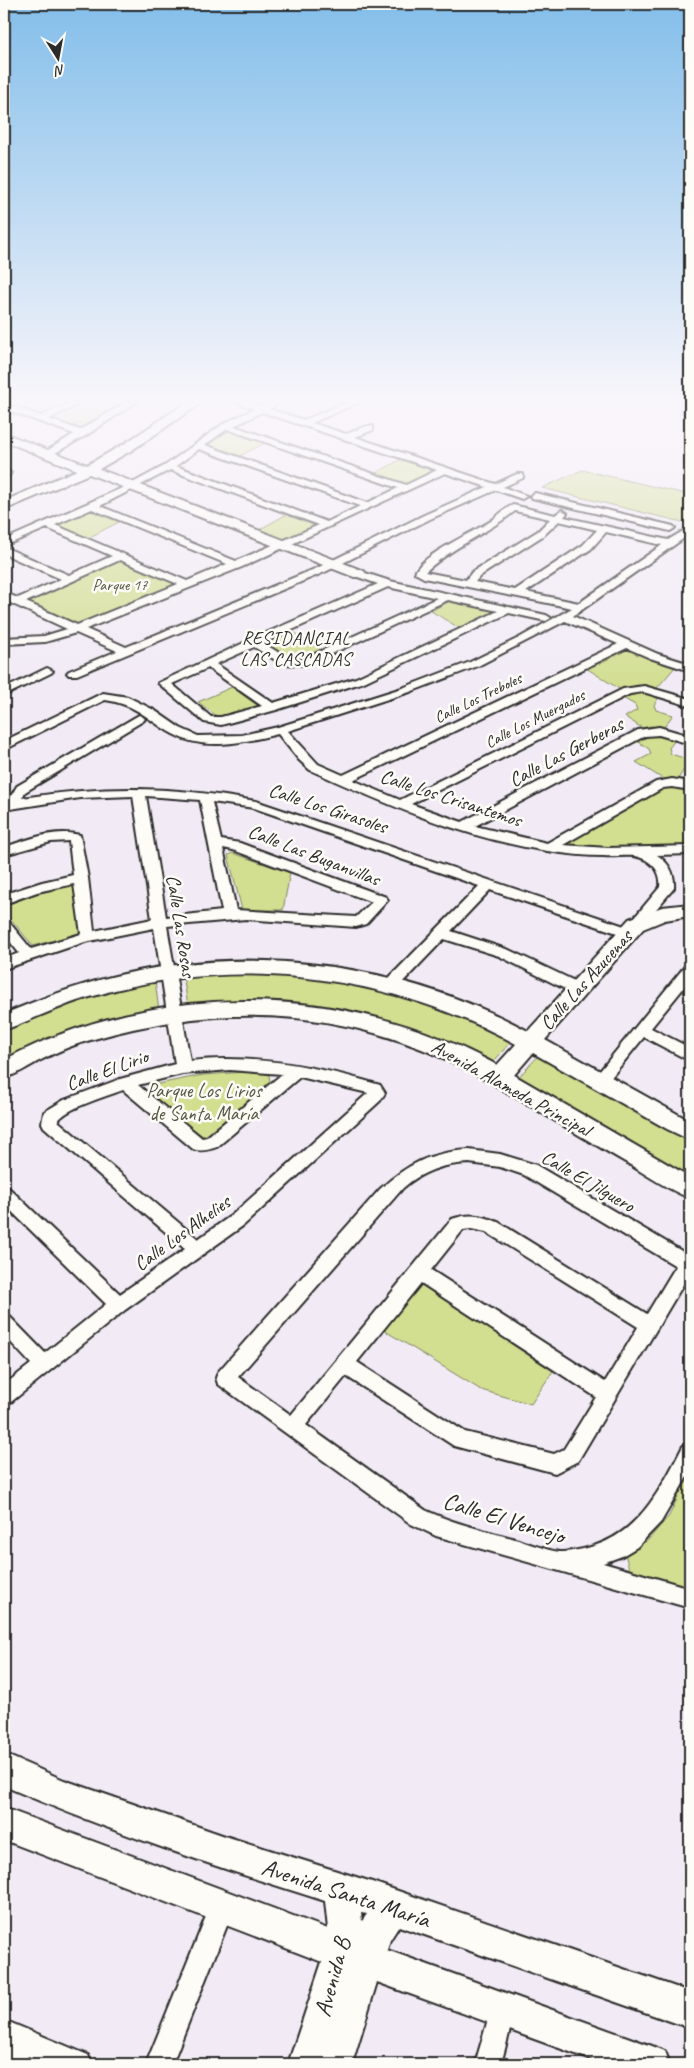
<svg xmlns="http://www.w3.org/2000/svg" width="694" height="2068" viewBox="0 0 694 2068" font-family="Caveat,sans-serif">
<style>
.green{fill:#d2de90;stroke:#7e845e}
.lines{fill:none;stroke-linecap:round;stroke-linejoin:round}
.street-casing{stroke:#2b2b2b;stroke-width:4}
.secondary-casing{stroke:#2b2b2b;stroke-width:4}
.street{fill:#fdfcf7;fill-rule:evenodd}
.secondary{fill:#fdfcf7;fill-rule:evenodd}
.labels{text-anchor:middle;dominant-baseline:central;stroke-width:5;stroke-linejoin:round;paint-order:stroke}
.far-park-label{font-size:16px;fill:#555844;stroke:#fdfcf7}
.far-street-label{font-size:16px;fill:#2b2b2b;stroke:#fdfcf7}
.far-neighbourhood-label{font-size:18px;letter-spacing:1px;fill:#2b2b2b;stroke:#fdfcf7}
.street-label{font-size:20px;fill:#2b2b2b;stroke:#fdfcf7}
.park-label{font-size:20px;fill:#555844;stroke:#fdfcf7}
.near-street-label{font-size:24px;fill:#2b2b2b;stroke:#fdfcf7}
</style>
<rect width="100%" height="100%" fill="#f2ebf6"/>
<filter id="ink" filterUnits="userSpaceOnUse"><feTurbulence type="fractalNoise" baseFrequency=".02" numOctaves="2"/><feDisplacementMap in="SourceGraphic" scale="10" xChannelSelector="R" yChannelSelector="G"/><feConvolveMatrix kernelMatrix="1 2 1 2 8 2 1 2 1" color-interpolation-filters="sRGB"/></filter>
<g filter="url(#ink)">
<!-- green -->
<g class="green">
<polygon points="85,401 130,401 81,432 47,418"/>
<polygon points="229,431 265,443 238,457 207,445"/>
<polygon points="401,459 431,470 432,473 405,484 375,474"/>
<polygon points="582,470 690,495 690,516 682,522 542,488"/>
<polygon points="91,511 119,522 88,538 57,525"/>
<polygon points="287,514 316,526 285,541 257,531"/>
<polygon points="120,561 178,585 78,624 30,602"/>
<polygon points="450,601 497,611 497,612 461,629 431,611"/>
<polygon points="292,631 321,650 292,661 264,644"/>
<polygon points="628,648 676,666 657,688 637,685 621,690 586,668"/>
<polygon points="232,687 258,706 218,717 198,702"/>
<polygon points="640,692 659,697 654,705 656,710 673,715 663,728 651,726 642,728 625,717 637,710 635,705 623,698"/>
<polygon points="654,735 675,740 669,748 671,754 690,760 678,779 663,779 636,762 651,754 649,749 637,741"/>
<polygon points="681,786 690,789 690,845 631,848 563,845 660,789"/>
<polygon points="233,853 290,873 283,910 242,910 228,855"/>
<polygon points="70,886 75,889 80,933 33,946 4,911 4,906 36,894"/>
<polygon points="268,971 395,990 513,1039 490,1066 393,1024 188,1006 183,975"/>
<polygon points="155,980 159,1011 49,1042 4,1064 4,1028 78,998"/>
<polygon points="540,1054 690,1136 690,1181 514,1082"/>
<polygon points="245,1072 269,1074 270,1083 204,1137 148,1093 153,1085 203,1075"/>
<polygon points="420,1284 553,1371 531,1404 481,1390 382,1329"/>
<polygon points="685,1482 690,1484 690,1589 630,1572 625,1554 648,1540 669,1516"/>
</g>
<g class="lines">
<defs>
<g id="street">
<polygon points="74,401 85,401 49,419 80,430 128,401 138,401 85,436 48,457 45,456 45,452 74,434 4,409 4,403 41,416"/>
<path d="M234 401H247L261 406 271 401H282L269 409 304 420 350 401H362L312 423 346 434 367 426H373V430L355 437 495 484 517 474H523V478L503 487 527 496 522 499 496 490 430 519 325 572 77 675H69L67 673 69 671 117 651 76 633 45 642 4 644V638L44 636 67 629 4 600V593L18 598 61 579 4 554V547L69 575 112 556 47 528 4 546V540L129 485 166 465 223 424 254 409ZM262 412 437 470 406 485 234 426ZM227 429 398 488 367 503 205 445ZM199 449 360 506 327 522 176 466ZM170 470 319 525 236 561 100 506ZM445 473 487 487 424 515 317 568 126 647 86 629 242 567ZM92 509 227 564 187 581 55 525ZM120 560 178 584 77 625 26 602Z"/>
<polygon points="690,404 690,410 682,412 682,408"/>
<polygon points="4,468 11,473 7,478 4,479"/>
<polygon points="535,493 673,526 675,528 670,531 532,498 530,496"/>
<path d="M513 505 555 515 562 510 567 513 564 517 668 540 690 527V534L573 616 658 654 690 664V671L650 658 627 648 353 780 400 800 623 689 644 686 690 699V706L643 692 630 694 411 804 462 822 638 730 659 727 690 736V744L659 735 645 736 475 826 547 843 656 782 672 779 690 782V790L672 787 663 788 563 845 608 848 690 846V854L657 855C669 863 675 873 674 888L641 927H631L629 924 660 887C662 870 650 859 634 856 625 855 614 857 604 856 585 856 566 854 547 851 463 838 386 804 310 770L299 760 278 734C244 742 205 752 173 734 146 719 138 705 105 700L4 750V741L103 693 128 697 154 710 180 728 198 736 242 735 278 727 402 688 470 662 519 638 572 608 424 578 415 573C421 555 474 532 491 521 498 516 505 508 513 505ZM515 511 550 519 538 531 472 572 466 580 425 572C452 547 486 534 515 511ZM559 521 597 530 583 545 515 590 475 582 480 576 544 535ZM606 532 662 545 579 603 526 592 591 549ZM565 621 618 644 343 775 318 764 288 731 410 692 478 666Z"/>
<path d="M359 571 390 581 546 615 551 618 546 621 509 613 364 682 276 710 221 725 204 722 158 683 250 640 378 584 355 576 354 574ZM388 587 437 598 301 660 289 659 263 643ZM448 600 498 611 356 678 273 703 216 664 254 647 282 664 307 665ZM208 668 262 706 221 717H211L172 684Z"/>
<polygon points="47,668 53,671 51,673 4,696 4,689"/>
<path d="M139 715 143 717 145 719 143 721 25 792 22 798C106 785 173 786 256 801L633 929 635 932 633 935H623L490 890 451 931 509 950 583 985 585 989 583 993 578 994 573 993 499 956 444 939 396 989H386L384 985 386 981 479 886 254 808 212 802 221 840 240 843 386 897 388 900 366 924 356 927 246 919 167 926 190 1061C254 1054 318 1066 380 1085L385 1093 380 1101 244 1225 125 1310 11 1402 4 1405V1385L31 1364 4 1335V1315L10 1317 45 1353 106 1304 4 1204V1187L10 1189 120 1294 185 1249 44 1127 42 1123 44 1112 64 1100 120 1079 175 1064 154 928 85 942 4 969V959L19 953 4 934V920L9 922 31 949 81 934 74 884 37 892 4 904V895L8 893 42 882 73 875 69 841 51 842 4 855V847C28 840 54 828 80 835L88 878 94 931 152 919 133 796 80 798 4 810V802L8 801 17 786ZM146 796 200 800 222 911 166 917ZM223 848 233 850 372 902 356 917 236 910ZM230 1070 282 1074 207 1137 202 1138 138 1085 182 1074ZM300 1077 368 1093 232 1215 198 1239 58 1121C65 1108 108 1096 123 1090L193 1149C201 1152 209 1150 217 1147Z"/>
<polygon points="690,965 690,980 651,1028 690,1048 690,1061 644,1037 605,1085 600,1087 595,1085 592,1081 595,1077 685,966"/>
<path d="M469 1150 500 1154 536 1165 690 1256V1273L578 1461 555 1473 454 1446 346 1376 306 1425 425 1510C453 1523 482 1530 512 1538 522 1541 554 1553 563 1552 631 1547 655 1501 683 1446L690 1443V1472L661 1522 637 1547 622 1556 603 1563 690 1588V1608L436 1536 411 1524 218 1384 216 1378 218 1372 380 1189C408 1164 430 1152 469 1150ZM469 1163 500 1167 524 1175 676 1266 647 1314 498 1222C482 1215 469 1213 452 1219L291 1415 238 1377 403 1188C422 1171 444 1164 469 1163ZM471 1229 486 1232 638 1327 605 1382 431 1270 463 1230ZM421 1283 596 1397 564 1449 554 1454 465 1432 357 1362Z"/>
<polygon points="222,1896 231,1899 234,1908 172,2064 146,2064 213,1899"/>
<polygon points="502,1998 511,2002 515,2011 501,2064 475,2064 493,2002"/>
<polygon points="4,2020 88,2055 92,2064 49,2064 28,2056 25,2064 4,2064 4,2053 7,2047 4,2046"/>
</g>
<g id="secondary">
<polygon points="189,401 204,401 132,450 99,469 364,571 366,574 364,577 354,577 89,474 4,510 4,501 77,470 4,441 4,433 87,465 124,444"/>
<path d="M690 904V916L665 920 643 929 545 1040 690 1121V1140L667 1129 533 1053 514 1075 690 1177V1198C668 1190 647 1175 627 1163 583 1138 541 1112 497 1086 367 1010 238 998 94 1039 75 1044 58 1051 41 1060 29 1066 17 1075 4 1078V1060C156 979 346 982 497 1065L516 1044C395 977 249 957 115 990 98 995 80 999 64 1006 44 1013 25 1023 4 1030V1014C40 999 77 985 115 976 252 943 404 964 528 1031L629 919 662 907Z"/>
<path d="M4 1754 64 1780 225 1836 372 1882 690 1992V2028L399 1926 390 1940 387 1950 652 2046 665 2051 670 2064H603L377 1982 352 2064H288L322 1962 4 1840V1808L328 1929 325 1901C216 1867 108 1831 4 1786ZM361 1913 367 1914 362 1921Z"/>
</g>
</defs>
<!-- street casing -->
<use href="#street" class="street-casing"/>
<!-- secondary casing -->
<use href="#secondary" class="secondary-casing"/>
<!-- street -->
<use href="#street" class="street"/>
<!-- secondary -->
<use href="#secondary" class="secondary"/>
</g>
</g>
<!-- sky -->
<linearGradient id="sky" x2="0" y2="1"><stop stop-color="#83beea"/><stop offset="0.58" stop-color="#f9f6fb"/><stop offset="1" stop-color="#f9f6fb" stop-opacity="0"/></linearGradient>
<rect width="694" height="691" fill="url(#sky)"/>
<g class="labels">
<!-- far-park labels -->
<g class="far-park-label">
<text x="120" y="585">Parque 17</text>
</g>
<!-- far-street labels -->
<g class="far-street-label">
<text transform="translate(478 698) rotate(-26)">Calle Los Treboles</text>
<text transform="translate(535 719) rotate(-27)">Calle Los Muergados</text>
</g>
<!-- far-neighbourhood labels -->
<g class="far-neighbourhood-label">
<text x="296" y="638">RESIDANCIAL<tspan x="296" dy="21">LAS CASCADAS</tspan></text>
</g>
<!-- street labels -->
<g class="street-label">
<text transform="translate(566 752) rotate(-28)">Calle Las Gerberas</text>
<text transform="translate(451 798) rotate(18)">Calle Los Crisantemos</text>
<text transform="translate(328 808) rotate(18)">Calle Los Girasoles</text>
<text transform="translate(314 855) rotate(21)">Calle Las Buganvillas</text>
<text transform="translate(181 926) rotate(81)">Calle Las Rosas</text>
<text transform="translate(586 980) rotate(-48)">Calle Las Azucenas</text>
<text transform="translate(107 1070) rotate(-20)">Calle El Lirio</text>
<text transform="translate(511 1088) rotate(29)">Avenida Alameda Principal</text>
<text transform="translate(588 1181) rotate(30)">Calle El Jilguero</text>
<text transform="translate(182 1233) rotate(-36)">Calle Los Alhelies</text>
</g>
<!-- park labels -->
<g class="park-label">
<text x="204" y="1090">Parque Los Lirios<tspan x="204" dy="23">de Santa María</tspan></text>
</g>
<!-- near-street labels -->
<g class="near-street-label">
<text transform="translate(504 1518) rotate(17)">Calle El Vencejo</text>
<text transform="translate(346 1893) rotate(18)">Avenida Santa María</text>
<text transform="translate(332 1977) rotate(-75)">Avenida B</text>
</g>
</g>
<!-- margin -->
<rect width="694" height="2068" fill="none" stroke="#fdfcf7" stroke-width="20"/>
<rect x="10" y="10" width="674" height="2048" fill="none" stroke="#2b2b2b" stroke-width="2" filter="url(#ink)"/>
<!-- north arrow -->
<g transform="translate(58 58) rotate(169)" stroke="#fdfcf7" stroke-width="4" paint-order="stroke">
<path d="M0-4L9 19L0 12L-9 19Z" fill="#2b2b2b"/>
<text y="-8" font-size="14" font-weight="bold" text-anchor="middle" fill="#2b2b2b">N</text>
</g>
</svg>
